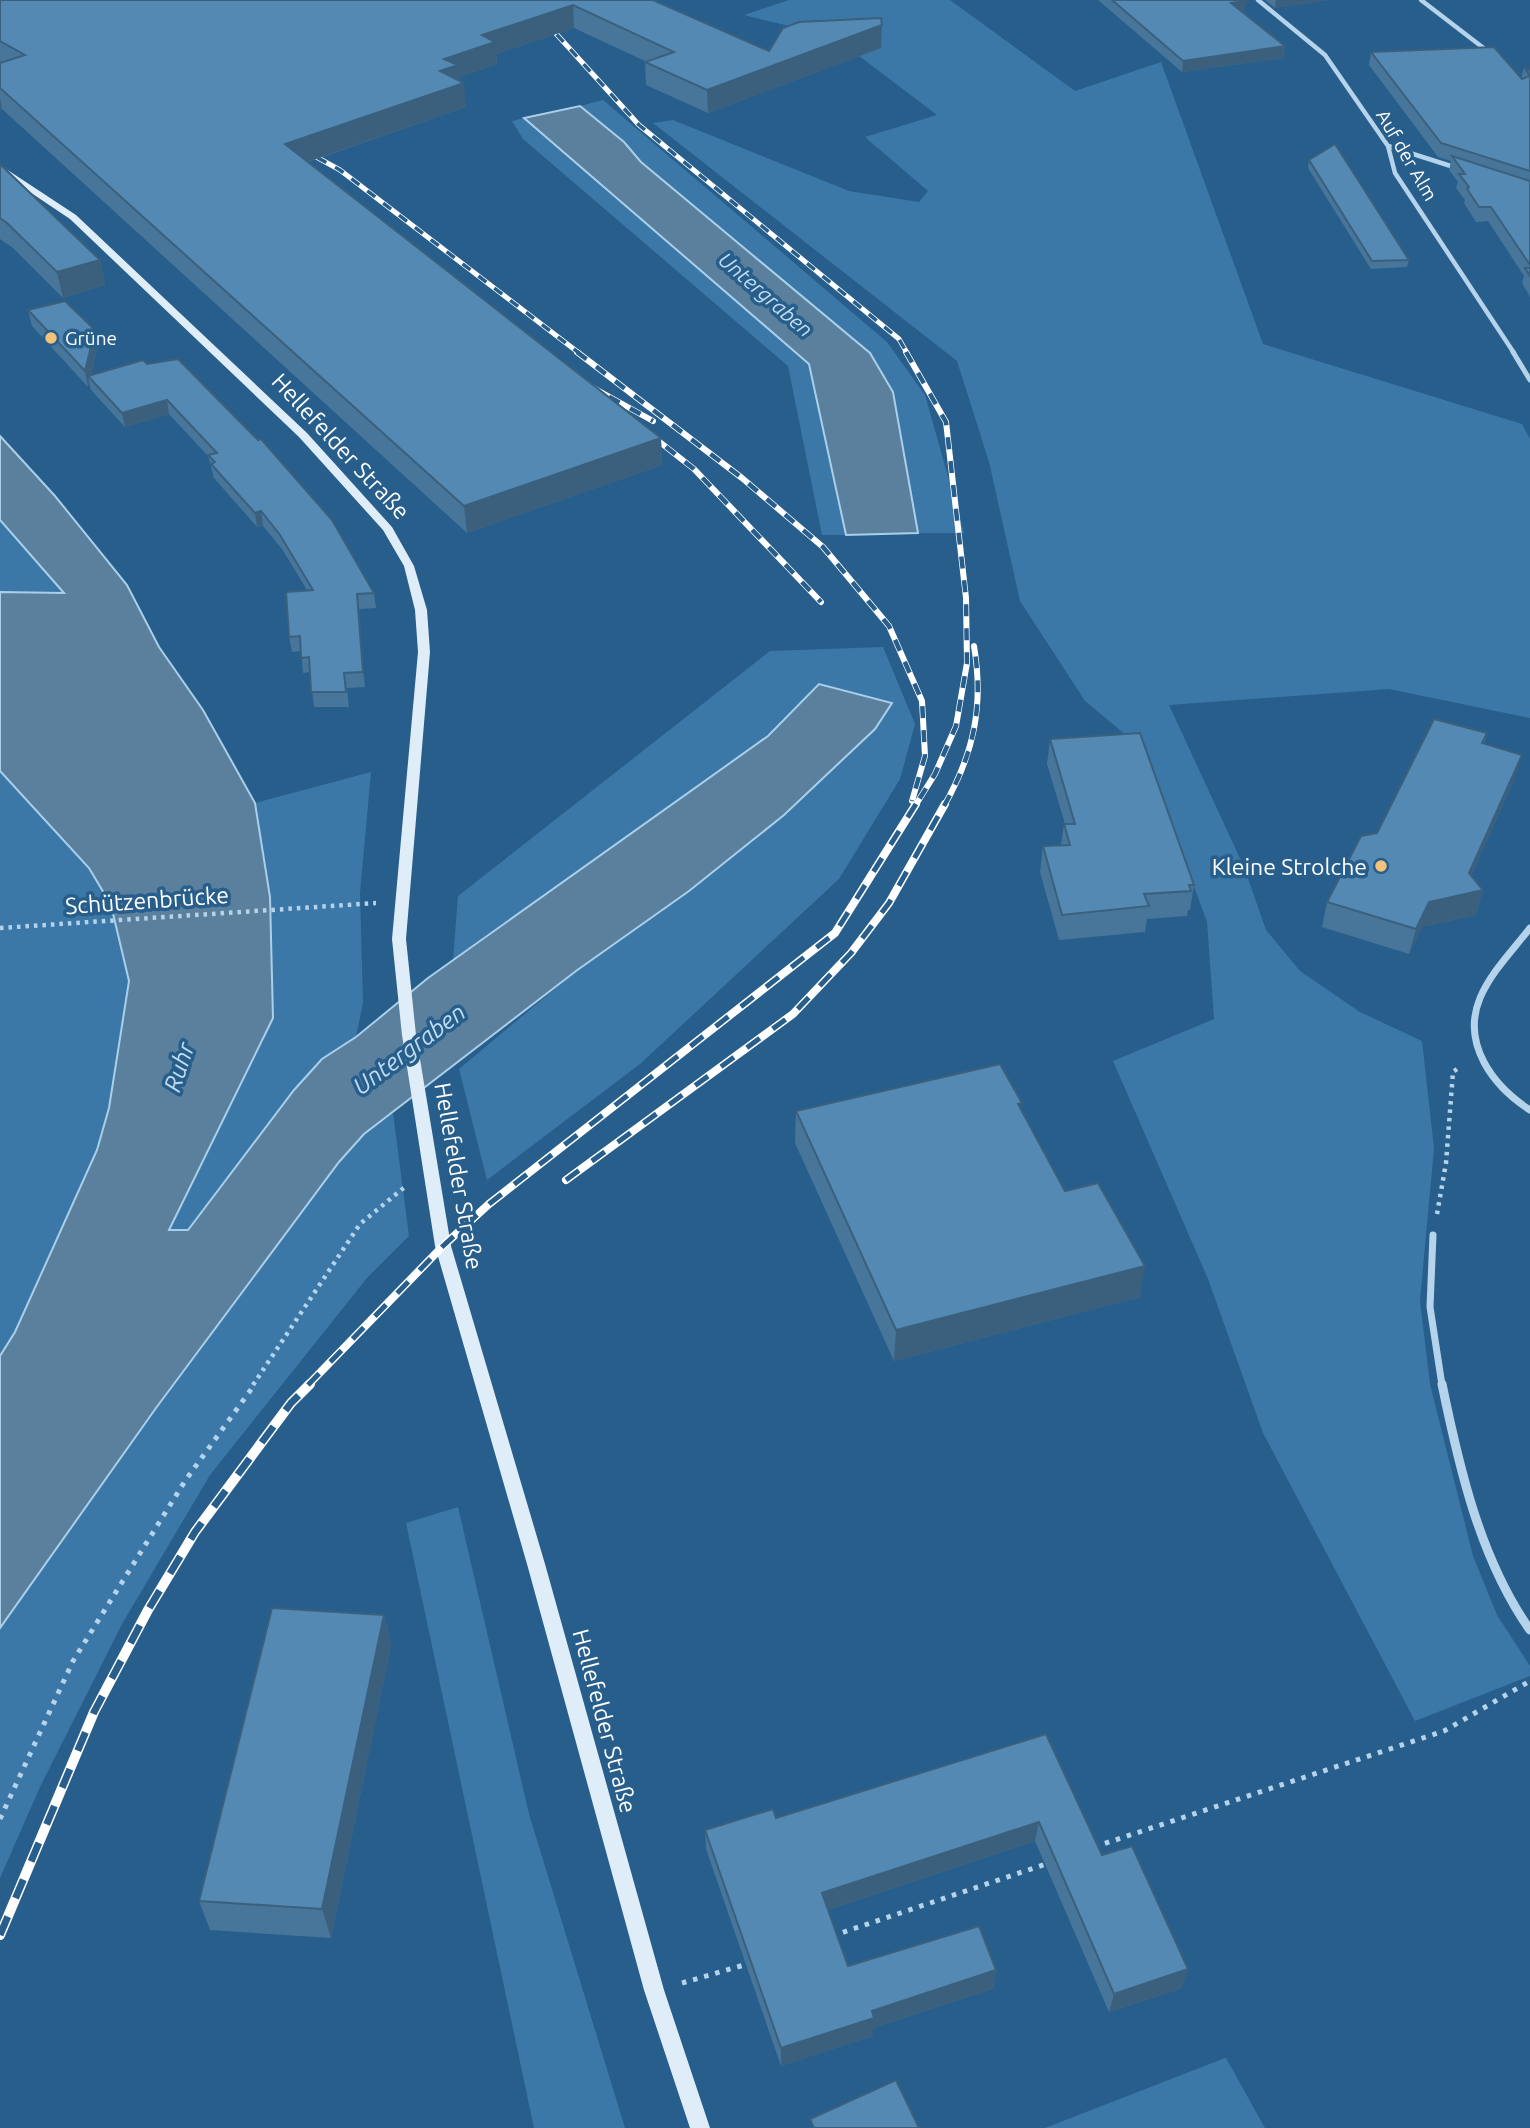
<svg xmlns="http://www.w3.org/2000/svg" width="1530" height="2128" viewBox="0 0 1530 2128" font-family="Ubuntu,sans-serif">
<style>
.green{fill:#3b78a7}
.water{fill:#5a809e;stroke:#a9cfea;stroke-width:2}
.lines{fill:none;stroke-linecap:round;stroke-linejoin:round}
.path-far1{stroke:#b5d3ea;stroke-width:4.5;stroke-dasharray:3.5 5;stroke-linecap:butt}
.path{stroke:#b5d3ea;stroke-width:5;stroke-dasharray:4.5 7;stroke-linecap:butt}
.street-far3{stroke:#b5d3ea;stroke-width:4.5}
.street-far2{stroke:#b5d3ea;stroke-width:5}
.street-far1{stroke:#b5d3ea;stroke-width:7}
.street{stroke:#b5d3ea;stroke-width:9}
.secondary{fill:#dfedf8;fill-rule:evenodd}
.rail-far3-casing{stroke:#fff;stroke-width:5}
.rail-far2-casing{stroke:#fff;stroke-width:6}
.rail-far1-casing{stroke:#fff;stroke-width:8}
.rail-casing{stroke:#fff;stroke-width:10}
.rail-far3{stroke:#275e8b;stroke-width:3.5;stroke-dasharray:10;stroke-linecap:butt}
.rail-far2{stroke:#275e8b;stroke-width:4.5;stroke-dasharray:12;stroke-linecap:butt}
.rail-far1{stroke:#275e8b;stroke-width:5;stroke-dasharray:16;stroke-linecap:butt}
.rail{stroke:#275e8b;stroke-width:7;stroke-dasharray:20;stroke-linecap:butt}
.wall{fill:#47769a}
.shaded-wall{fill:#3a607d}
.building{fill:#5389b3;stroke:#3a607d;stroke-width:2}
.poi-dot{fill:#f2c17a;stroke:#275e8b;stroke-width:2.5}
.labels{text-anchor:middle;dominant-baseline:central;stroke-width:7;stroke-linejoin:round;paint-order:stroke}
.far-street-label{font-size:19px;fill:#fff;stroke:#275e8b}
.far-poi-label{font-size:19px;fill:#fff;stroke:#275e8b;text-anchor:start}
.far-water-label{font-size:21px;font-style:italic;fill:#c1dcf1;stroke:#275e8b}
.street-label{font-size:23px;fill:#fff;stroke:#275e8b}
.poi-label{font-size:23px;fill:#fff;stroke:#275e8b;text-anchor:end}
.water-label{font-size:24px;font-style:italic;fill:#c1dcf1;stroke:#275e8b}
</style>
<rect width="100%" height="100%" fill="#275e8b"/>
<!-- green -->
<g class="green">
<polygon points="789,0 950,0 1075,91 1161,62 1263,344 1522,424 1530,439 1530,718 1389,689 1169,705 1244,867 1266,930 1300,971 1360,1012 1422,1041 1434,1148 1420,1301 1430,1384 1473,1556 1497,1615 1530,1666 1530,1676 1415,1721 1263,1433 1208,1279 1113,1061 1214,1019 1207,922 1144,750 1085,701 1020,601 989,462 957,361 653,123 673,120 849,191 919,202 928,191 865,137 937,115 834,37 744,15"/>
<polygon points="603,100 887,342 925,395 964,533 918,533 893,392 641,161 624,142 580,106"/>
<polygon points="524,118 809,364 846,535 822,535 788,366 523,139 512,121"/>
<polygon points="0,520 65,593 0,592"/>
<polygon points="883,647 915,724 900,779 839,879 640,1064 487,1180 459,1069 576,971 689,891 784,815 875,729 819,684 768,736 453,960 458,896 770,651"/>
<polygon points="0,771 89,868 111,905 129,981 109,1108 97,1150 15,1332 0,1356"/>
<polygon points="371,772 360,893 363,1003 356,1037 322,1059 294,1090 188,1230 168,1230 273,1018 270,897 255,803"/>
<polygon points="393,1113 409,1236 367,1278 210,1475 122,1624 40,1787 0,1878 0,1628 156,1408 339,1162 364,1134"/>
<polygon points="458,1507 529,1814 625,2128 534,2128 406,1523"/>
<polygon points="1226,2058 1265,2128 1045,2128 1225,2058"/>
</g>
<!-- water -->
<g class="water">
<polygon points="580,106 624,142 641,162 870,353 893,392 918,533 846,535 809,364 524,118"/>
<polygon points="0,436 55,496 127,585 159,647 203,710 255,803 270,897 273,1018 169,1230 188,1230 294,1090 322,1059 356,1037 428,978 768,736 819,684 892,703 875,729 784,815 689,891 576,971 364,1134 339,1162 156,1408 0,1628 0,1356 15,1332 97,1150 109,1108 129,981 111,905 89,868 0,771 0,592 64,593 0,520"/>
</g>
<g class="lines">
<!-- path-far1 -->
<g class="path-far1">
<polyline points="0,928 376,903"/>
<polyline points="1437,1214 1446,1163 1453,1072 1461,1066"/>
<polyline points="253,1385 360,1224 406,1186"/>
</g>
<!-- path -->
<g class="path">
<polyline points="0,1819 73,1661 185,1481 255,1384"/>
<polyline points="1094,1847 1444,1731 1530,1681"/>
<polyline points="832,1936 1049,1863"/>
<polyline points="682,1983 751,1963"/>
</g>
<!-- street-far3 -->
<g class="street-far3">
<polyline points="1258,0 1325,55 1388,146 1395,173 1514,353"/>
<polyline points="1421,0 1490,53"/>
<polyline points="1388,146 1457,168"/>
</g>
<!-- street-far2 -->
<polyline class="street-far2" points="1513,352 1530,380"/>
<!-- street-far1 -->
<g class="street-far1">
<path d="M1530 928C1513 950 1491 972 1480 998 1461 1044 1493 1086 1530 1110"/>
<polyline points="1433,1235 1430,1307 1442,1385"/>
</g>
<!-- street -->
<path class="street" d="M1442 1384C1459 1467 1480 1559 1530 1630"/>
<!-- secondary -->
<polygon class="secondary" points="0,165 76,215 307,433 392,527 414,566 427,610 430,652 406,939 416,1035 451,1246 545,1564 664,1990 710,2128 690,2128 644,1990 527,1564 435,1246 402,1035 392,939 418,652 415,610 404,566 383,530 299,437 70,219 0,172"/>
<defs>
<g id="rail-far3">
<polyline points="508,0 550,27 639,125 899,339 907,353"/>
<polyline points="300,148 340,170 579,353"/>
</g>
<g id="rail-far2">
<polyline points="577,352 742,478 823,547 889,626 922,701 925,756 912,801"/>
<polyline points="906,352 946,422 966,598 967,663 956,726 935,774 915,806"/>
<polyline points="588,385 653,421"/>
<polyline points="647,432 694,469 821,602"/>
<path d="M944 806C974 753 984 706 974 646"/>
</g>
<g id="rail-far1">
<polyline points="566,1180 793,1014 851,953 889,903 945,804"/>
<polyline points="308,1385 443,1246 489,1204 835,933 916,804"/>
</g>
<polyline id="rail" points="0,1935 94,1712 148,1610 195,1532 291,1403 310,1384"/>
</defs>
<!-- rail-far3 casing -->
<use href="#rail-far3" class="rail-far3-casing"/>
<!-- rail-far2 casing -->
<use href="#rail-far2" class="rail-far2-casing"/>
<!-- rail-far1 casing -->
<use href="#rail-far1" class="rail-far1-casing"/>
<!-- rail casing -->
<use href="#rail" class="rail-casing"/>
<!-- rail-far3 -->
<use href="#rail-far3" class="rail-far3"/>
<!-- rail-far2 -->
<use href="#rail-far2" class="rail-far2"/>
<!-- rail-far1 -->
<use href="#rail-far1" class="rail-far1"/>
<!-- rail -->
<use href="#rail" class="rail"/>
</g>
<!-- wall -->
<g class="wall">
<polygon points="0,0 653,0 769,51 882,25 881,48 708,113 646,85 645,62 647,62 574,28 496,54 497,64 459,77 466,107 308,162 661,438 662,465 467,533 2,109 0,111 0,63 2,62 0,61"/>
<polygon points="1098,0 1245,0 1244,12 1243,12 1285,46 1283,58 1182,72"/>
<polygon points="1265,0 1328,0 1275,8"/>
<polygon points="1371,52 1521,78 1524,67 1530,71 1530,297 1522,283 1524,276 1488,221 1476,222 1464,203 1465,200 1456,188 1458,182 1449,170 1451,161 1438,157 1369,65"/>
<polygon points="1309,160 1409,260 1407,267 1371,269 1308,168"/>
<polygon points="0,164 100,260 105,285 63,298 13,248 0,239"/>
<polygon points="28,310 95,330 98,345 91,375 143,360 374,593 376,608 359,609 365,687 347,688 349,707 314,707 310,672 303,673 301,651 292,652 289,637 307,590 282,549 263,526 257,527 214,478 208,456 169,414 125,427 91,390 89,382 88,387 32,326"/>
<polygon points="1487,733 1484,744 1514,780 1471,876 1483,890 1476,915 1422,927 1409,954 1322,927 1327,902 1377,833"/>
<polygon points="1050,739 1194,885 1190,910 1188,910 1187,916 1147,919 1145,932 1059,940 1040,872 1043,846 1061,845 1064,824 1065,824 1047,764"/>
<polygon points="1021,1110 1065,1191 1140,1297 894,1361 795,1143 796,1111"/>
<polygon points="384,1615 391,1645 331,1938 210,1930 199,1901"/>
<polygon points="1046,1734 1102,1855 1182,1988 1109,2012 1035,1841 828,1910 848,1966 996,1970 993,1989 873,2028 873,2036 781,2066 706,1849 705,1830 776,1818"/>
</g>
<!-- shaded-wall -->
<g class="shaded-wall">
<polygon points="1276,0 1328,0 1275,8"/>
<polygon points="1246,1 1244,12 1229,14 1231,3"/>
<polygon points="573,5 574,28 496,54 497,64 459,77 460,85 464,83 466,107 289,168 285,144 440,71 444,59 482,35"/>
<polygon points="882,25 881,48 708,113 707,90"/>
<polygon points="1285,46 1283,58 1182,72 1183,61"/>
<polygon points="0,98 2,109 0,111"/>
<polygon points="100,260 105,285 63,298 57,272"/>
<polygon points="95,330 98,345 90,379 88,376 89,382 88,387 85,371"/>
<polygon points="167,400 169,414 125,427 122,413"/>
<polygon points="661,438 662,465 467,533 464,506"/>
<polygon points="261,511 263,526 257,527 255,513"/>
<polygon points="357,594 359,609 365,687 363,672"/>
<polygon points="1522,755 1514,780 1463,894 1483,890 1476,915 1422,927 1409,954 1416,929 1429,902 1469,873"/>
<polygon points="1145,1266 1140,1297 894,1361 896,1330"/>
<polygon points="384,1615 391,1645 331,1938 322,1909"/>
<polygon points="1039,1822 1035,1841 822,1912 822,1893"/>
<polygon points="1188,1969 1182,1988 1109,2012 1114,1994"/>
<polygon points="996,1970 993,1989 873,2028 873,2036 781,2066 781,2048 872,2011"/>
</g>
<!-- building -->
<g class="building">
<polygon points="0,0 653,0 769,51 783,28 799,22 881,18 882,25 707,90 645,62 674,52 573,5 482,35 495,42 444,59 458,65 440,71 464,83 285,144 661,438 464,506 0,88 0,63 25,55 0,41"/>
<polygon points="1112,0 1245,0 1246,1 1231,3 1285,46 1183,61"/>
<polygon points="1494,47 1522,79 1530,76 1524,67 1530,71 1530,171 1441,143 1371,52"/>
<polygon points="1335,144 1409,260 1372,261 1309,160"/>
<polygon points="1452,156 1530,181 1530,265 1491,207 1479,207 1467,189 1469,187 1459,174 1465,174"/>
<polygon points="0,164 100,260 57,272 7,223 0,218"/>
<polygon points="1525,268 1530,268 1530,276"/>
<polygon points="65,301 95,330 85,371 28,310"/>
<polygon points="178,359 258,440 261,439 332,520 374,593 357,594 363,672 344,673 346,692 311,692 309,657 301,658 300,636 289,637 286,592 313,590 280,535 261,511 255,513 211,464 215,462 208,455 217,453 167,400 122,413 88,376 143,360 147,364"/>
<polygon points="1434,719 1487,733 1482,743 1522,755 1469,873 1483,890 1429,902 1416,929 1327,902 1361,836 1377,833"/>
<polygon points="1140,733 1194,885 1189,885 1191,891 1144,894 1149,906 1062,915 1043,846 1070,845 1064,824 1075,824 1050,739"/>
<polygon points="1000,1064 1022,1103 1018,1104 1065,1191 1098,1183 1145,1266 896,1330 796,1111"/>
<polygon points="272,1608 384,1615 322,1909 199,1901"/>
<polygon points="1046,1734 1102,1855 1132,1846 1188,1969 1114,1994 1039,1822 822,1893 848,1966 979,1926 996,1970 872,2011 874,2018 781,2048 705,1830 773,1809 776,1818"/>
<polygon points="896,2080 919,2128 814,2128 810,2119"/>
</g>
<!-- markers -->
<g class="poi-dot">
<circle cx="51" cy="338" r="7"/>
<circle cx="1381" cy="866" r="7"/>
</g>
<g class="labels">
<!-- far-street labels -->
<g class="far-street-label">
<text transform="translate(1407 155) rotate(60)">Auf der Alm</text>
</g>
<!-- far-poi labels -->
<g class="far-poi-label">
<text x="65" y="338">Grüne</text>
</g>
<!-- far-water labels -->
<g class="far-water-label">
<text transform="translate(766 294) rotate(41)">Untergraben</text>
</g>
<!-- street labels -->
<g class="street-label">
<text transform="translate(341 446) rotate(47)">Hellefelder Straße</text>
<text transform="translate(147 900) rotate(-4)">Schützenbrücke</text>
<text transform="translate(459 1176) rotate(80)">Hellefelder Straße</text>
<text transform="translate(605 1721) rotate(75)">Hellefelder Straße</text>
</g>
<!-- poi labels -->
<g class="poi-label">
<text x="1367" y="866">Kleine Strolche</text>
</g>
<!-- water labels -->
<g class="water-label">
<text transform="translate(409 1049) rotate(-37)">Untergraben</text>
<text transform="translate(179 1067) rotate(-72)">Ruhr</text>
</g>
</g>
</svg>
